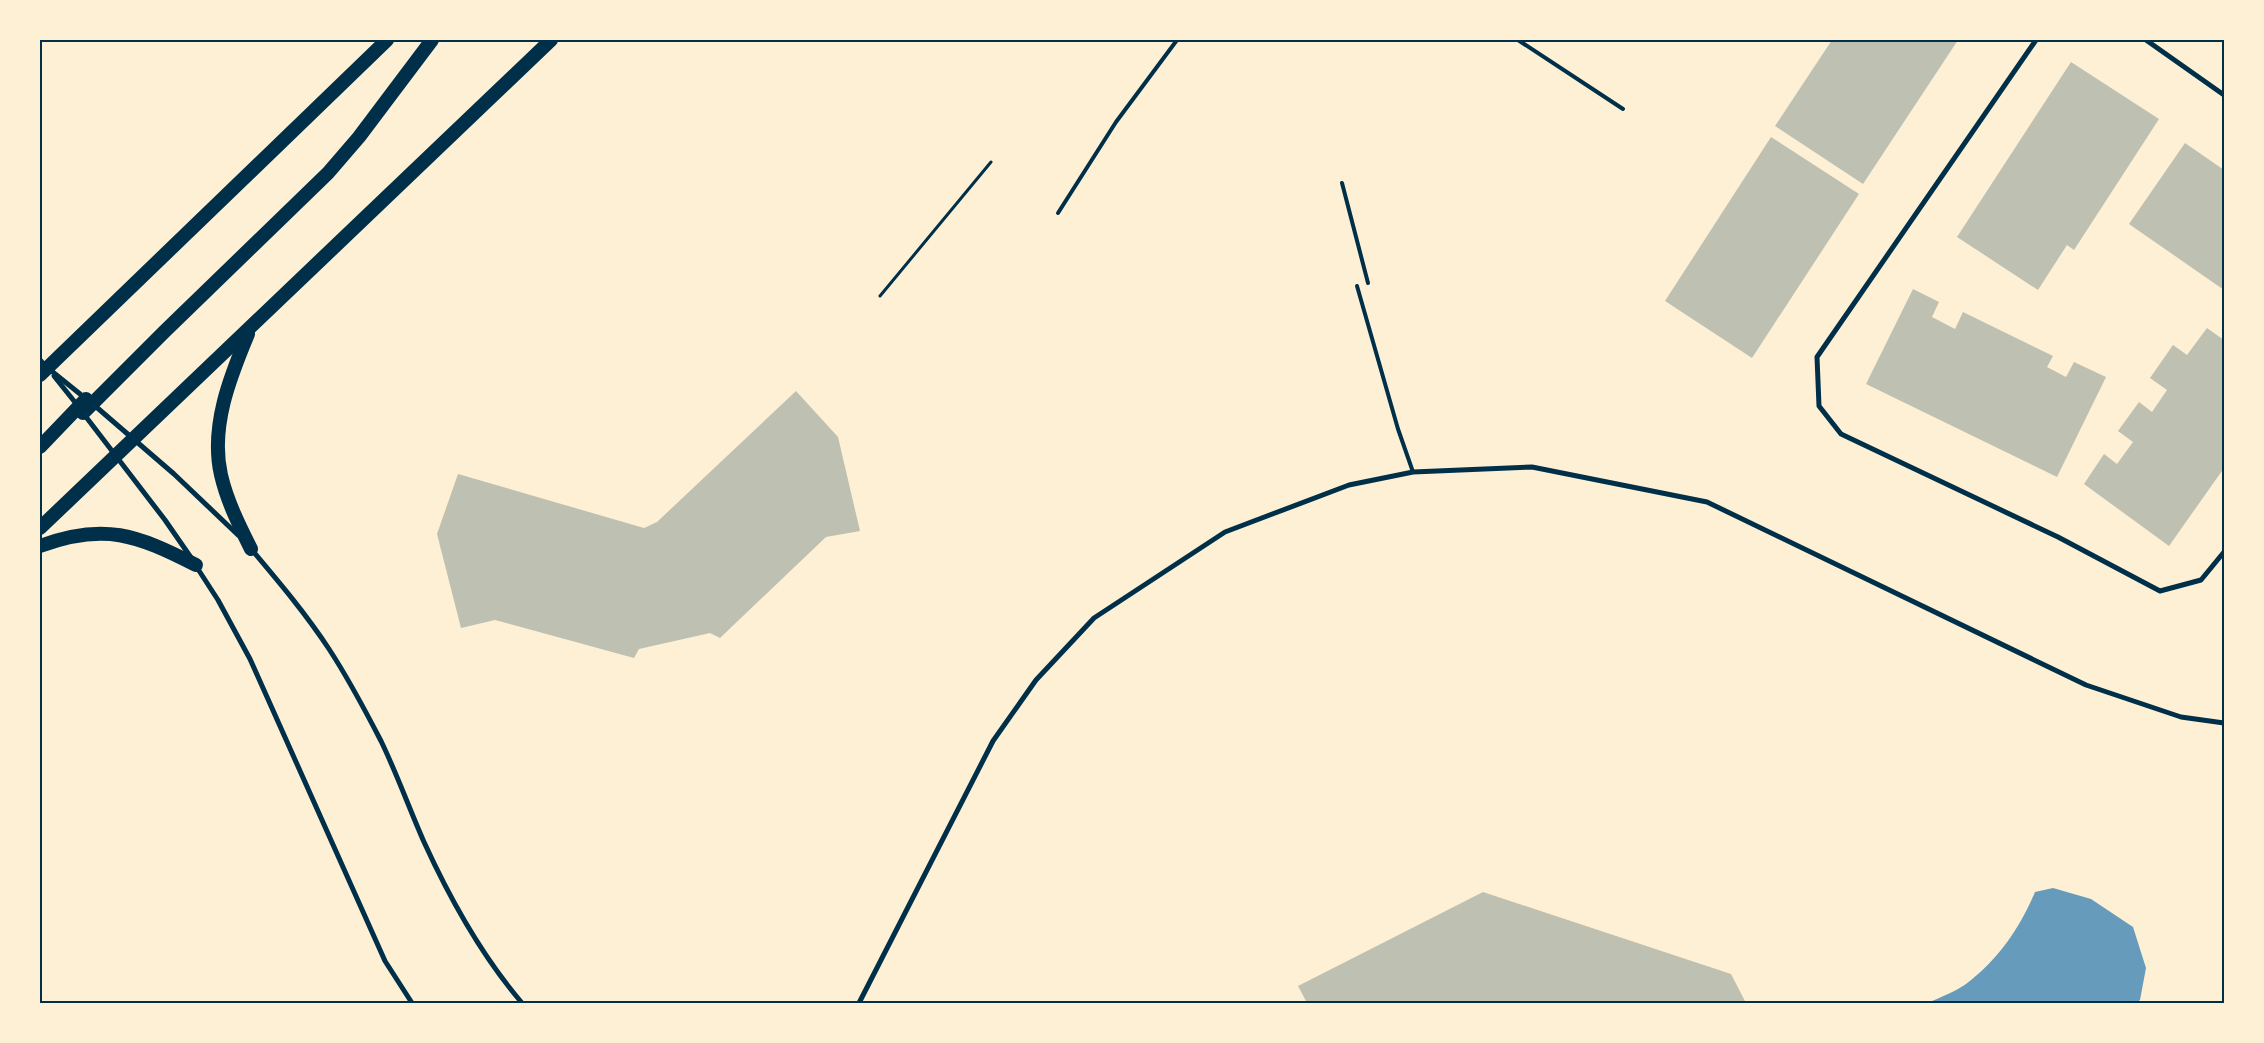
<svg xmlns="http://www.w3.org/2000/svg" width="2264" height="1043" viewBox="0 0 2264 1043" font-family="'PT Sans',sans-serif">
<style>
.water{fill:#669bbc}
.building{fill:#bec0b2}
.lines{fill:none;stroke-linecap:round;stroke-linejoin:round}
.path{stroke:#003049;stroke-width:3}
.service{stroke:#003049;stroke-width:4}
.minor{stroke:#003049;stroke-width:5}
.trunk{stroke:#003049;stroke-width:14}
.neatline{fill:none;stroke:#003049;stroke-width:2}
</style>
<rect width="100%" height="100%" fill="#fdf0d5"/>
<!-- water -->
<path class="water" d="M2053 888 2091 899 2133 927 2146 968 2140 1000 2136 1003H1928C1940 997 1955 992 1966 984 1998 960 2020 928 2035 892Z"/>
<!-- building -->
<g class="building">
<polygon points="1832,40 1958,40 1863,184 1775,126"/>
<polygon points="2071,62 2159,119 2074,250 2067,245 2038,290 1957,237"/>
<polygon points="1771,137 1859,194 1752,358 1665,301"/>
<polygon points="2185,143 2224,170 2224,290 2129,224"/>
<polygon points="1913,289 1939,302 1932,317 1955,329 1963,312 2053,356 2047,367 2066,377 2074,362 2106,377 2057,477 1866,384"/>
<polygon points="2207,328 2224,340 2224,468 2169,546 2084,484 2104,454 2117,464 2133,442 2118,431 2139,402 2152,412 2167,390 2150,378 2173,345 2187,355"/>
<polygon points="796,391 838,437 860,531 826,537 720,638 710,633 639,649 634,658 495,620 461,628 437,534 458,474 644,528 657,522"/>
<polygon points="1483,892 1731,974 1746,1003 1307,1003 1298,986"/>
</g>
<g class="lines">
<!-- path -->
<polyline class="path" points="880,296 991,162"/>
<!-- service -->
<g class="service">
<polyline points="1518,40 1623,109"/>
<polyline points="1342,183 1368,283"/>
<polyline points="1058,213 1116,122 1177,40"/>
<polyline points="1357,286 1398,429 1413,472"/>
<polyline points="40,359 46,366"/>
</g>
<!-- minor -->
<g class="minor">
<polyline points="2036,40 1817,357 1819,406 1841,434 2058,537 2160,591 2201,580 2224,552"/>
<polyline points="2146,40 2224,95"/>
<polyline points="49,369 85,398"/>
<polyline points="54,376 78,406"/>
<polyline points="94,405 174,474 238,535"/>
<polyline points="83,413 165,520 192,559"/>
<path d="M252 550C279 582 306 614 329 649 348 678 365 710 381 741 397 774 409 808 424 842 450 899 481 955 522 1003"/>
<polyline points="196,566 218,600 250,659 385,961 412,1003"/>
<polyline points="859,1003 993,741 1036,680 1094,618 1225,532 1349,485 1413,472 1532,467 1707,502 2086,685 2181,717 2224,723"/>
</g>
<!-- trunk -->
<g class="trunk">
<path d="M248 334C230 377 210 427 221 475 227 501 239 525 251 549"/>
<polyline points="40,375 387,40"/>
<polyline points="83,413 165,331 328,173 359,137 432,40"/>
<polyline points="40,447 86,399"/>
<polyline points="40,528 551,40"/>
<path d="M40 546C104 522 137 535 196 565"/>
</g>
</g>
<!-- border -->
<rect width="2264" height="1043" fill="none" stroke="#fdf0d5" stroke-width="82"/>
<rect x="41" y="41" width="2182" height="961" class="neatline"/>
</svg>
